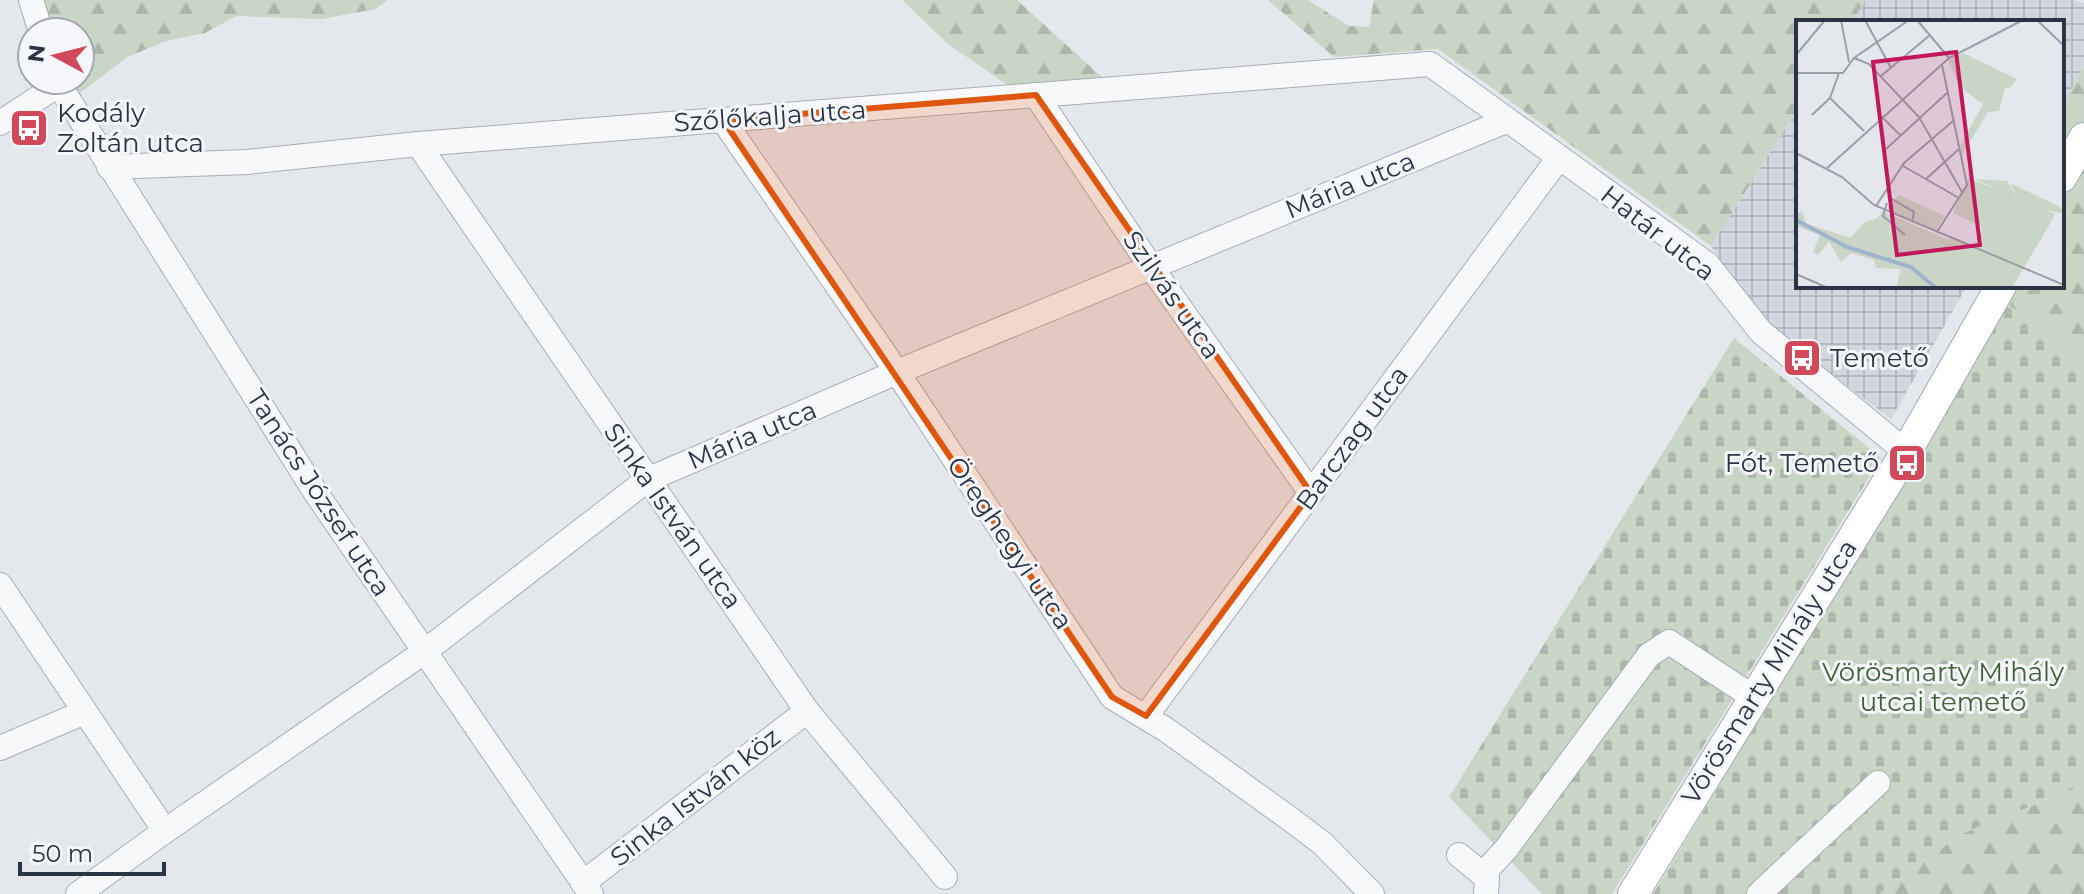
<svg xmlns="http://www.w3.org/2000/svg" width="2084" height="894" viewBox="0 0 2084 894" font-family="Montserrat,sans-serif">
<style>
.industrial{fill:url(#industrial-grid)}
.forest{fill:url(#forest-firs)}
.cemetery{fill:url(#cemetery-stones)}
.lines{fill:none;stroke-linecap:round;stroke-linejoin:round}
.minor-casing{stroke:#a9aeb7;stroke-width:26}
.major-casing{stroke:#a3abb8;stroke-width:32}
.minor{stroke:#f7f8fa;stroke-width:24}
.major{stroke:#fff;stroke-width:30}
.marked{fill:#df570f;fill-opacity:0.2;stroke:#df570f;stroke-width:6;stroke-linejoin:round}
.labels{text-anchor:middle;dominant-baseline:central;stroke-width:6;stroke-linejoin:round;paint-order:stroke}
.poi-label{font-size:26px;fill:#2b3445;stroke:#f4f6f9;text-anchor:start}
.street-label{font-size:26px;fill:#2b3445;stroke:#f4f6f9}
.park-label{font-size:26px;fill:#3f6138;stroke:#f4f6f9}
.inset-river{fill:none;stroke:#9fb4cc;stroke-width:4}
.inset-road{fill:none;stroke:#9a9fa9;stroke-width:2}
.view{fill:#c2185b;fill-opacity:0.15;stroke:#c2185b;stroke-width:4}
.inset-edge{fill:none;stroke:#2b3445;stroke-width:4}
</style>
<defs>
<pattern id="industrial-grid" width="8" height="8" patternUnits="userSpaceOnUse" patternTransform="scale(2)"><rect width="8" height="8" fill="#d2d6de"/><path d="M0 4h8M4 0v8" fill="none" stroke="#b4b8c0"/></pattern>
<pattern id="forest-firs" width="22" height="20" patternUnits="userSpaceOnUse" patternTransform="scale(2)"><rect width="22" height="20" fill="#c9d6c5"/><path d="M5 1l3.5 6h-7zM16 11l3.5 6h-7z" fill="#adb8ab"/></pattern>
<pattern id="cemetery-stones" width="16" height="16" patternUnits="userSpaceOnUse" patternTransform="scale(2)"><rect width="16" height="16" fill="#c9d6c5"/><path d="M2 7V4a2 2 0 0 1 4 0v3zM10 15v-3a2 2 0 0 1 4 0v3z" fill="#adb8ab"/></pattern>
</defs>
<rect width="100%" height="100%" fill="#e4e7ec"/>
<!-- industrial -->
<g class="industrial">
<polygon points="1866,0 2073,0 2084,3 2084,66 2062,107 2062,22 1852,22"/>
<polygon points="1798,108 1798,286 1967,286 1891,419 1761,321 1711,246"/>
</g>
<!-- forest -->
<g class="forest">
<polygon points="32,0 387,0 376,9 322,19 236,16 205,33 166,41 127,57 75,97 67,80 80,80 80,32 46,32"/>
<polygon points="902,0 1017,0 1103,78 1009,86 948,44"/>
<polygon points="1268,0 1308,0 1349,26 1369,27 1374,0 1866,0 1852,22 1798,22 1798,108 1711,246 1438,49 1334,57"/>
<polygon points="2084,66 2084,360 2006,303 1979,286 2062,286 2062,107"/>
<polygon points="2084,785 2084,894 1879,894 1961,834"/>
</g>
<!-- cemetery -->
<g class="cemetery">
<polygon points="2006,303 2084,360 2084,785 1961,834 1879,894 1653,894 1912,469"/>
<polygon points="1734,338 1881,458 1612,894 1542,894 1449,797"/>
</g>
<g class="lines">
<defs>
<g id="minor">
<polyline points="31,0 41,32"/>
<polyline points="56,80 316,493 591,894"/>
<polyline points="1036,95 1151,267 1311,493"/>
<polyline points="723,120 897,372 1112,697 1165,729 1293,821 1323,844 1372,894"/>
<polyline points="0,123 58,85"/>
<polyline points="418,144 807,711 945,877"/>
<polyline points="109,167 247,162 418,144 1430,64 1707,264 1761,332 1906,452"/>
<polyline points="0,585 165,831"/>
<polyline points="1146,716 1558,159"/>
<polyline points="0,748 85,712"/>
<polyline points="1459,855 1487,878 1486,894"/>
<polyline points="1483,874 1506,849 1649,655 1669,642 1753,697"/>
<polyline points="583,883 807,711"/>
<polyline points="78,894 165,831 424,652 647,480 897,372 1506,121"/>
<polyline points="1759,894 1878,783"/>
</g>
<g id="major">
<polyline points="2062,177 2084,138"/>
<polyline points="1633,894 1906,452 2001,286"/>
</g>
</defs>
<!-- minor casing -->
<use href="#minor" class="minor-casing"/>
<!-- major casing -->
<use href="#major" class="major-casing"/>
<!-- minor -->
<use href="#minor" class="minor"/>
<!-- major -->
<use href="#major" class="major"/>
</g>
<!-- marked area -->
<path class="marked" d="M1036 95 1311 493 1146 716 1112 697 723 120Z"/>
<!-- icons -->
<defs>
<symbol id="bus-square" viewBox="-11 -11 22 22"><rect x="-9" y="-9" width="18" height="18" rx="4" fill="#d1495b" stroke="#f4f6f9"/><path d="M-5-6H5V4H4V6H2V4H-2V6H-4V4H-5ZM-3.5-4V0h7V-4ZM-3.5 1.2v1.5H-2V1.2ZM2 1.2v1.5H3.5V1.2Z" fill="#fff"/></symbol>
</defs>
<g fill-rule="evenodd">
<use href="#bus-square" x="7" y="106" width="44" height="44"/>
<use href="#bus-square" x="1780" y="336" width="44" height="44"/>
<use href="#bus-square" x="1885" y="441" width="44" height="44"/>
</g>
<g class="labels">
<!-- poi labels -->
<g class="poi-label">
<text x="57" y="113">Kodály<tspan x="57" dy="30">Zoltán utca</tspan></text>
<text x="1830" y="358">Temető</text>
<text x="1879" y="463" text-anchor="end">Fót, Temető</text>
</g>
<!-- street labels -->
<g class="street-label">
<text transform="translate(770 116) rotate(-4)">Szőlőkalja utca</text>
<text transform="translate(1350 185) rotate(-22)">Mária utca</text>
<text transform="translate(1658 233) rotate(38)">Határ utca</text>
<text transform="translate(1172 295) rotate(55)">Szilvás utca</text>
<text transform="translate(752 435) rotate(-23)">Mária utca</text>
<text transform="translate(1352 438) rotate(-54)">Barczag utca</text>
<text transform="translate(319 493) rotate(57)">Tanács József utca</text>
<text transform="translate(673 516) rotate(55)">Sinka István utca</text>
<text transform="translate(1010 543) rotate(56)">Öreghegyi utca</text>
<text transform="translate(1769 672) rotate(-58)">Vörösmarty Mihály utca</text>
<text transform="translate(695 797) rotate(-38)">Sinka István köz</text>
</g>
<!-- park labels -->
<g class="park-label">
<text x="1943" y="672">Vörösmarty Mihály<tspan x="1943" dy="30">utcai temető</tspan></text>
</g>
</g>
<!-- overview -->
<g transform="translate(1796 20)">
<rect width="268" height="268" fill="#e4e7ec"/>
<path d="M179 159 211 161 222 179 259 194 251 209 248 199 231 195 206 171ZM205 183 229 197 225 212 232 224 221 243 186 227 188 210Z" fill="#c9d6c5"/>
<path d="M167 33 221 59 214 68 209 67 203 91 192 92 166 135 164 126 187 84 164 67 152 40ZM178 146 174 159 209 172 231 195 248 199 251 209 216 268H100L105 249 80 248 78 240 55 233 45 242 33 222 22 235 17 232 24 215 0 206V193L7 192 9 203 54 218 69 202 82 198 115 241 157 217 184 227 186 207 157 193ZM205 183 229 197 221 207 232 224 221 242 186 227 188 210ZM214 163 264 187 268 194 225 185Z" fill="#c9d6c5" fill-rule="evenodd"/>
<path d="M103 175 149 196 139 211 91 189ZM86 191 155 221 140 247 115 241 82 198Z" fill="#c9d6c5"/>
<path class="inset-river" d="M0 200 51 227 115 247 140 268"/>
<path class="inset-road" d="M45 0 53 42M69 0 95 48M121 0 153 38M241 0 268 26M0 35 29 0M58 38 73 44 123 97 166 172M0 53H47L58 38 113 0M43 53 34 78 68 111M85 56 134 15M16 95 34 78M85 96 104 115M90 129 151 73M0 133 46 157 78 185 268 265M107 146 163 178M31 148 153 38 227 0M130 159 163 129M96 179 118 192 116 202M91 183 87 196 109 215M80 186 108 143 157 101M141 212 171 165 146 45M0 254 32 268"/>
<path class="view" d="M160 32 184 225 101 235 77 42Z"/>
<rect width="268" height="268" class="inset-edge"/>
</g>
<!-- north arrow -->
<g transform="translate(56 56) rotate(277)"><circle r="38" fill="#f4f6f9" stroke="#a4a8b1" stroke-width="2"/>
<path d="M0-6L14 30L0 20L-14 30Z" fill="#d1495b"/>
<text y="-12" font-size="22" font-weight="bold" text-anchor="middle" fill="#2b3445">N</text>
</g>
<!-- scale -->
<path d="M20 862v12h144v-12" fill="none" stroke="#2b3445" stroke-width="4"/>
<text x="32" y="862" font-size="24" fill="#2b3445" stroke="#f4f6f9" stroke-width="6" paint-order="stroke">50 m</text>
</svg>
